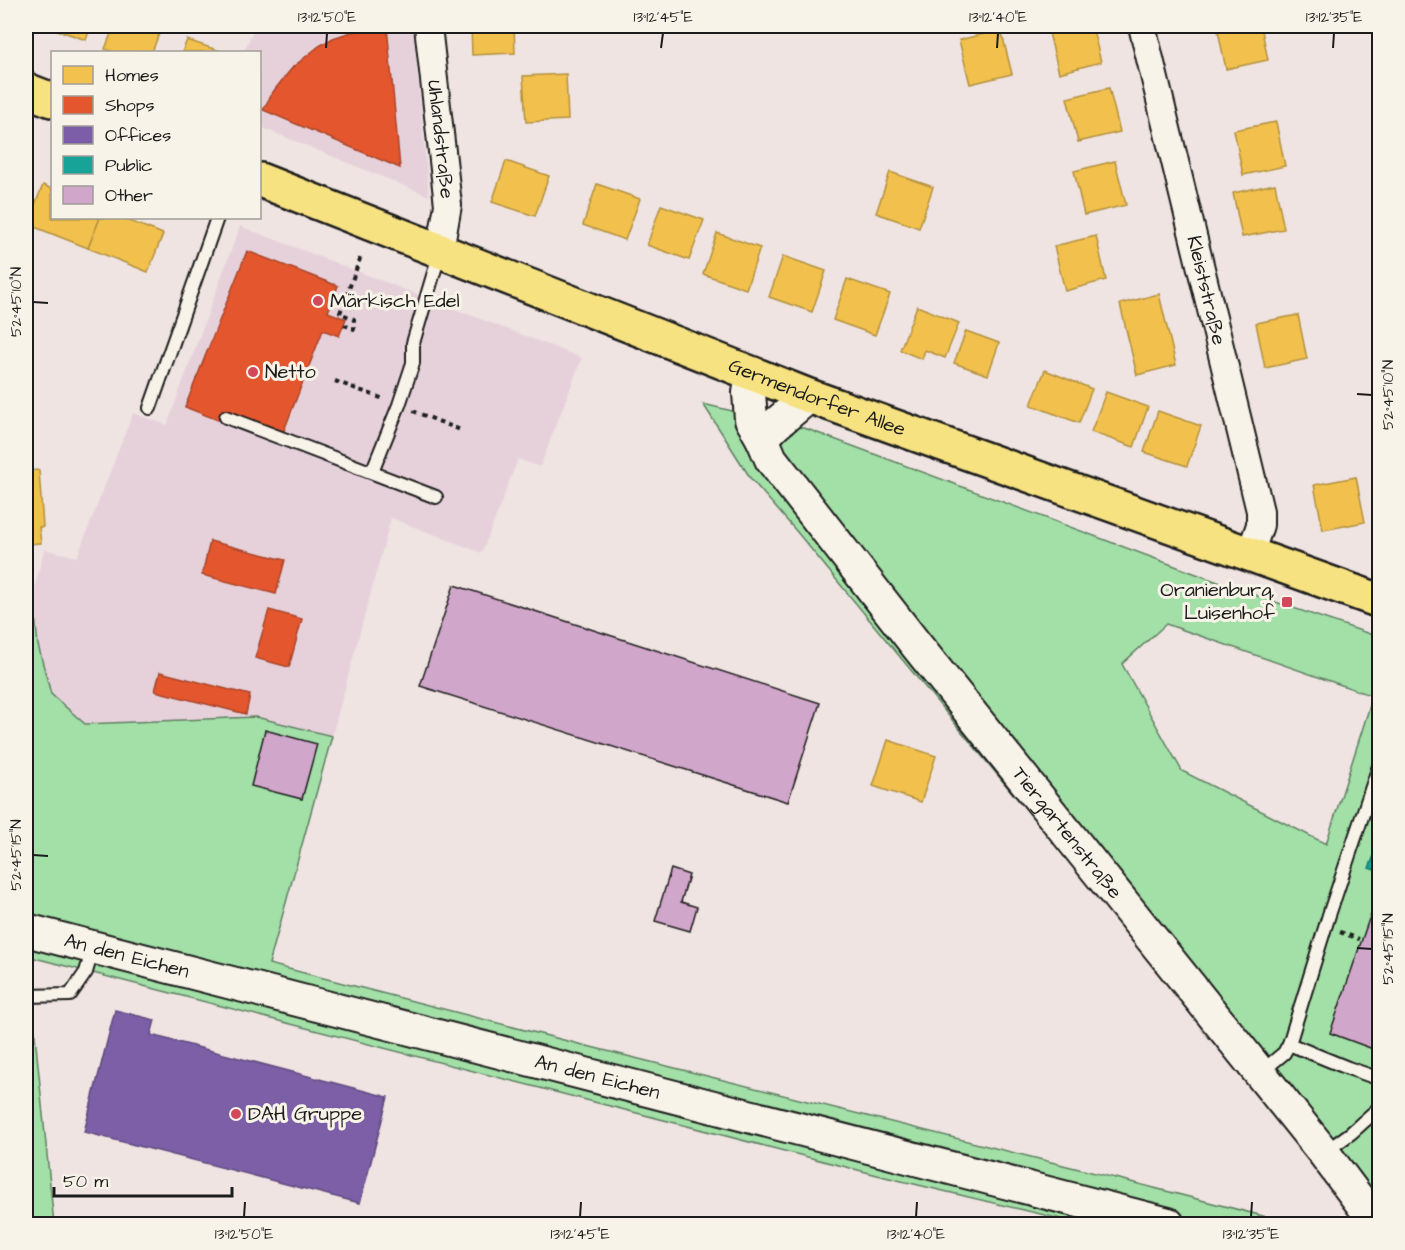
<svg xmlns="http://www.w3.org/2000/svg" width="1405" height="1250" viewBox="0 0 1405 1250" font-family="'Architects Daughter',sans-serif">
<style>
.built{fill:#e6d1db}
.green{fill:#a2e0a7;stroke:#5f7e62;stroke-width:1.5;fill-rule:evenodd}
.homes{fill:#f2c14e;stroke:#b2903f;stroke-width:1.5}
.shops{fill:#e4572e;stroke:#a84529;stroke-width:1.5}
.offices{fill:#7b5ea7;stroke:#5e4a7d;stroke-width:1.5}
.public{fill:#17a398;stroke:#187a73;stroke-width:1.5}
.building{fill:#d1a6cb;stroke:#1c1c1c;stroke-width:1.5}
.lines{fill:none;stroke-linecap:round;stroke-linejoin:round}
.service-casing{stroke:#1c1c1c;stroke-width:16}
.minor-casing{stroke:#1c1c1c;stroke-width:30}
.tertiary-casing{stroke:#1c1c1c;stroke-width:36}
.primary-casing{stroke:#1c1c1c;stroke-width:38}
.path{stroke:#1c1c1c;stroke-width:4;stroke-dasharray:4.5 4.5;stroke-linecap:butt}
.service{stroke:#f7f3e8;stroke-width:12}
.minor{stroke:#f7f3e8;stroke-width:26}
.tertiary{stroke:#f7f3e8;stroke-width:32}
.primary{stroke:#f7e281;stroke-width:33}
.ticks{fill:none;stroke:#1c1c1c;stroke-width:2}
.poi-dot{fill:#d1495b;stroke:#f7f3e8;stroke-width:2}
.labels{text-anchor:middle;dominant-baseline:central;stroke-width:6;stroke-linejoin:round;paint-order:stroke}
.street-label{font-size:20px;fill:#1c1c1c;stroke:#f7f3e8}
.poi-label{font-size:20px;fill:#1c1c1c;stroke:#f7f3e8;text-anchor:start}
.neatline{fill:none;stroke:#1c1c1c;stroke-width:2}
.ticks-label{font-size:15px;text-anchor:middle;fill:#1c1c1c}
</style>
<rect width="100%" height="100%" fill="#efe4e2"/>
<filter id="ink" filterUnits="userSpaceOnUse"><feTurbulence type="fractalNoise" baseFrequency=".0167" numOctaves="2"/><feDisplacementMap in="SourceGraphic" scale="12" xChannelSelector="R" yChannelSelector="G"/><feConvolveMatrix kernelMatrix="1 2 1 2 8 2 1 2 1" color-interpolation-filters="sRGB"/></filter>
<g filter="url(#ink)">
<!-- built -->
<g class="built">
<polygon points="255,26 413,26 429,196 260,127 260,52 244,52"/>
<polygon points="240,226 582,358 540,467 518,459 482,553 391,518 332,736 256,717 85,724 51,694 38,645 33,595 44,549 77,557 133,413 167,425"/>
</g>
<!-- green -->
<g class="green">
<path d="M703 404 807 429 1234 588 1379 637V1224H1368L797 532 751 479 725 438ZM1166 624 1373 696 1326 844 1182 771 1122 664Z"/>
<polygon points="26,593 33,595 38,645 51,694 85,724 256,717 332,736 269,964 579,1044 1123,1180 1294,1224 1082,1224 889,1178 27,956 54,1224 26,1224"/>
</g>
<!-- homes -->
<g class="homes">
<polygon points="46,26 91,26 86,40"/>
<polygon points="114,26 162,26 152,52 114,52 105,49"/>
<polygon points="471,26 514,26 515,53 472,55"/>
<polygon points="1062,26 1092,26 1101,62 1059,73 1048,29"/>
<polygon points="1217,26 1261,26 1268,60 1226,69"/>
<polygon points="1001,30 1012,74 970,84 959,40"/>
<polygon points="187,40 223,52 182,52"/>
<polygon points="566,74 568,120 526,122 523,76"/>
<polygon points="1109,88 1120,132 1078,142 1067,98"/>
<polygon points="1276,122 1285,166 1243,175 1234,130"/>
<polygon points="506,161 549,176 535,216 492,202"/>
<polygon points="1115,161 1126,205 1084,215 1074,171"/>
<polygon points="890,172 933,187 919,228 876,213"/>
<polygon points="597,184 640,199 625,240 583,225"/>
<polygon points="1275,184 1284,229 1242,237 1233,193"/>
<polygon points="43,185 52,189 52,218 100,218 88,248 27,224"/>
<polygon points="661,205 704,220 689,260 647,245"/>
<polygon points="100,218 122,218 163,234 148,272 88,248"/>
<polygon points="717,233 760,248 746,289 703,274"/>
<polygon points="1096,236 1106,280 1065,291 1054,246"/>
<polygon points="783,256 826,271 812,312 769,297"/>
<polygon points="847,279 890,294 875,335 833,320"/>
<polygon points="1159,294 1176,365 1137,375 1120,304"/>
<polygon points="917,306 959,323 945,358 925,350 922,359 900,350"/>
<polygon points="1298,315 1307,359 1265,368 1256,323"/>
<polygon points="966,331 999,343 988,375 954,363"/>
<polygon points="1045,370 1092,389 1079,423 1031,405"/>
<polygon points="1106,392 1148,407 1134,447 1091,432"/>
<polygon points="1158,411 1201,426 1187,466 1144,452"/>
<polygon points="26,436 29,470 26,471"/>
<polygon points="39,470 43,527 39,527 41,543 26,544 26,471"/>
<polygon points="1356,477 1365,522 1323,530 1314,485"/>
<polygon points="888,740 936,756 921,802 873,786"/>
</g>
<!-- shops -->
<g class="shops">
<polygon points="378,26 387,26 400,168 263,110 273,92 283,79 293,67 319,46 333,38 348,33"/>
<polygon points="247,251 338,286 328,312 346,319 339,336 323,330 283,433 222,409 218,420 185,407"/>
<polygon points="210,541 285,560 276,594 202,575"/>
<polygon points="269,610 302,619 289,667 255,658"/>
<polygon points="160,672 250,695 246,714 155,691"/>
</g>
<!-- offices -->
<polygon class="offices" points="115,1010 155,1020 151,1035 388,1097 360,1203 84,1132"/>
<!-- public -->
<polygon class="public" points="1380,841 1380,872 1369,868"/>
<!-- building -->
<g class="building">
<polygon points="454,585 820,703 788,802 420,686"/>
<polygon points="265,730 317,744 302,799 251,786"/>
<polygon points="671,869 689,875 681,902 697,907 690,931 655,921"/>
<polygon points="1370,916 1380,918 1380,1032 1373,1049 1330,1033"/>
</g>
<g class="lines">
<defs>
<g id="service">
<polyline points="150,408 217,218"/>
<polyline points="226,417 436,497"/>
<polyline points="372,472 399,405 413,363 413,343 440,252"/>
<polyline points="1380,763 1329,915 1289,1044 1348,1068 1380,1079"/>
<polyline points="26,996 70,995 86,972 93,948"/>
<polyline points="1261,1072 1284,1053 1289,1044"/>
<polyline points="1325,1152 1351,1133 1380,1107"/>
</g>
<g id="minor">
<path id="s1" d="M428 26 448 205 440 251"/>
<path id="s2" d="M1142 26 1260 511V525L1250 554"/>
</g>
<g id="tertiary">
<path id="s3" d="M752 373 749 393 751 419 762 438 771 459 917 646 1324 1153 1377 1224"/>
<polyline points="762,438 776,424 809,396"/>
<path id="s4" d="M26 930 1168 1224"/>
</g>
<g id="primary">
<polyline points="26,90 52,100"/>
<path id="s5" d="M260 180 809 396 1380 601"/>
</g>
</defs>
<!-- service casing -->
<use href="#service" class="service-casing"/>
<!-- minor casing -->
<use href="#minor" class="minor-casing"/>
<!-- tertiary casing -->
<use href="#tertiary" class="tertiary-casing"/>
<!-- primary casing -->
<use href="#primary" class="primary-casing"/>
<!-- path -->
<g class="path">
<polyline points="344,325 354,329 354,319 340,313 361,256"/>
<polyline points="335,381 384,399"/>
<polyline points="413,411 463,431"/>
<polyline points="1340,932 1359,939"/>
</g>
<!-- service -->
<use href="#service" class="service"/>
<!-- minor -->
<use href="#minor" class="minor"/>
<!-- tertiary -->
<use href="#tertiary" class="tertiary"/>
<!-- primary -->
<use href="#primary" class="primary"/>
</g>
</g>
<!-- ticks -->
<path class="ticks" d="M326 48 327 33M661 48 663 33M997 48 998 33M1333 48 1334 33M33 302 48 303M1357 394 1372 395M33 855 48 856M1357 948 1372 949M244 1217 245 1202M580 1217 581 1202M916 1217 917 1202M1251 1217 1252 1202"/>
<!-- markers -->
<g class="poi-dot">
<circle cx="318" cy="301" r="6"/>
<circle cx="253" cy="372" r="6"/>
<rect x="1281" y="596" width="12" height="12" rx="3"/>
<circle cx="236" cy="1114" r="6"/>
</g>
<g class="labels">
<!-- street labels -->
<g class="street-label">
<text stroke="none"><textPath href="#s1" startOffset="114">Uhlandstraße</textPath></text>
<text stroke="none"><textPath href="#s2" startOffset="272">Kleiststraße</textPath></text>
<text stroke="none"><textPath href="#s5" startOffset="598">Germendorfer Allee</textPath></text>
<text stroke="none"><textPath href="#s3" startOffset="568">Tiergartenstraße</textPath></text>
<text stroke="none"><textPath href="#s4" startOffset="104">An den Eichen</textPath></text>
<text stroke="none"><textPath href="#s4" startOffset="590">An den Eichen</textPath></text>
</g>
<!-- poi labels -->
<g class="poi-label">
<text x="330" y="301">Märkisch Edel</text>
<text x="265" y="372">Netto</text>
<text x="1275" y="590" text-anchor="end">Oranienburg,<tspan x="1275" dy="23">Luisenhof</tspan></text>
<text x="248" y="1114">DAH Gruppe</text>
</g>
</g>
<!-- margin -->
<rect width="1405" height="1250" fill="none" stroke="#f7f3e8" stroke-width="66"/>
<!-- legend -->
<rect x="51" y="51" width="210" height="168" fill="#f7f3e8" stroke="#9f9d96" stroke-width="1.5"/>
<rect x="63" y="66" width="30" height="18" fill="#f2c14e" stroke="#9f9d96" stroke-width="1.5"/>
<text x="105" y="81" font-size="18" fill="#1c1c1c">Homes</text>
<rect x="63" y="96" width="30" height="18" fill="#e4572e" stroke="#9f9d96" stroke-width="1.5"/>
<text x="105" y="111" font-size="18" fill="#1c1c1c">Shops</text>
<rect x="63" y="126" width="30" height="18" fill="#7b5ea7" stroke="#9f9d96" stroke-width="1.5"/>
<text x="105" y="141" font-size="18" fill="#1c1c1c">Offices</text>
<rect x="63" y="156" width="30" height="18" fill="#17a398" stroke="#9f9d96" stroke-width="1.5"/>
<text x="105" y="171" font-size="18" fill="#1c1c1c">Public</text>
<rect x="63" y="186" width="30" height="18" fill="#d1a6cb" stroke="#9f9d96" stroke-width="1.5"/>
<text x="105" y="201" font-size="18" fill="#1c1c1c">Other</text>
<!-- scale -->
<path d="M54 1187v9h178v-9" fill="none" stroke="#1c1c1c" stroke-width="3"/>
<text x="63" y="1187" font-size="18" fill="#1c1c1c" stroke="#f7f3e8" stroke-width="4.5" paint-order="stroke">50 m</text>
<rect x="33" y="33" width="1339" height="1184" class="neatline"/>
<g class="ticks-label">
<text x="327" y="22">13°12'50"E</text>
<text x="663" y="22">13°12'45"E</text>
<text x="998" y="22">13°12'40"E</text>
<text x="1334" y="22">13°12'35"E</text>
<text transform="translate(16 302) rotate(-90)" y="5">52°45'10"N</text>
<text transform="translate(1388 395) rotate(-90)" y="5">52°45'10"N</text>
<text transform="translate(16 855) rotate(-90)" y="5">52°45'15"N</text>
<text transform="translate(1388 949) rotate(-90)" y="5">52°45'15"N</text>
<text x="244" y="1239">13°12'50"E</text>
<text x="580" y="1239">13°12'45"E</text>
<text x="916" y="1239">13°12'40"E</text>
<text x="1251" y="1239">13°12'35"E</text>
</g>
</svg>
